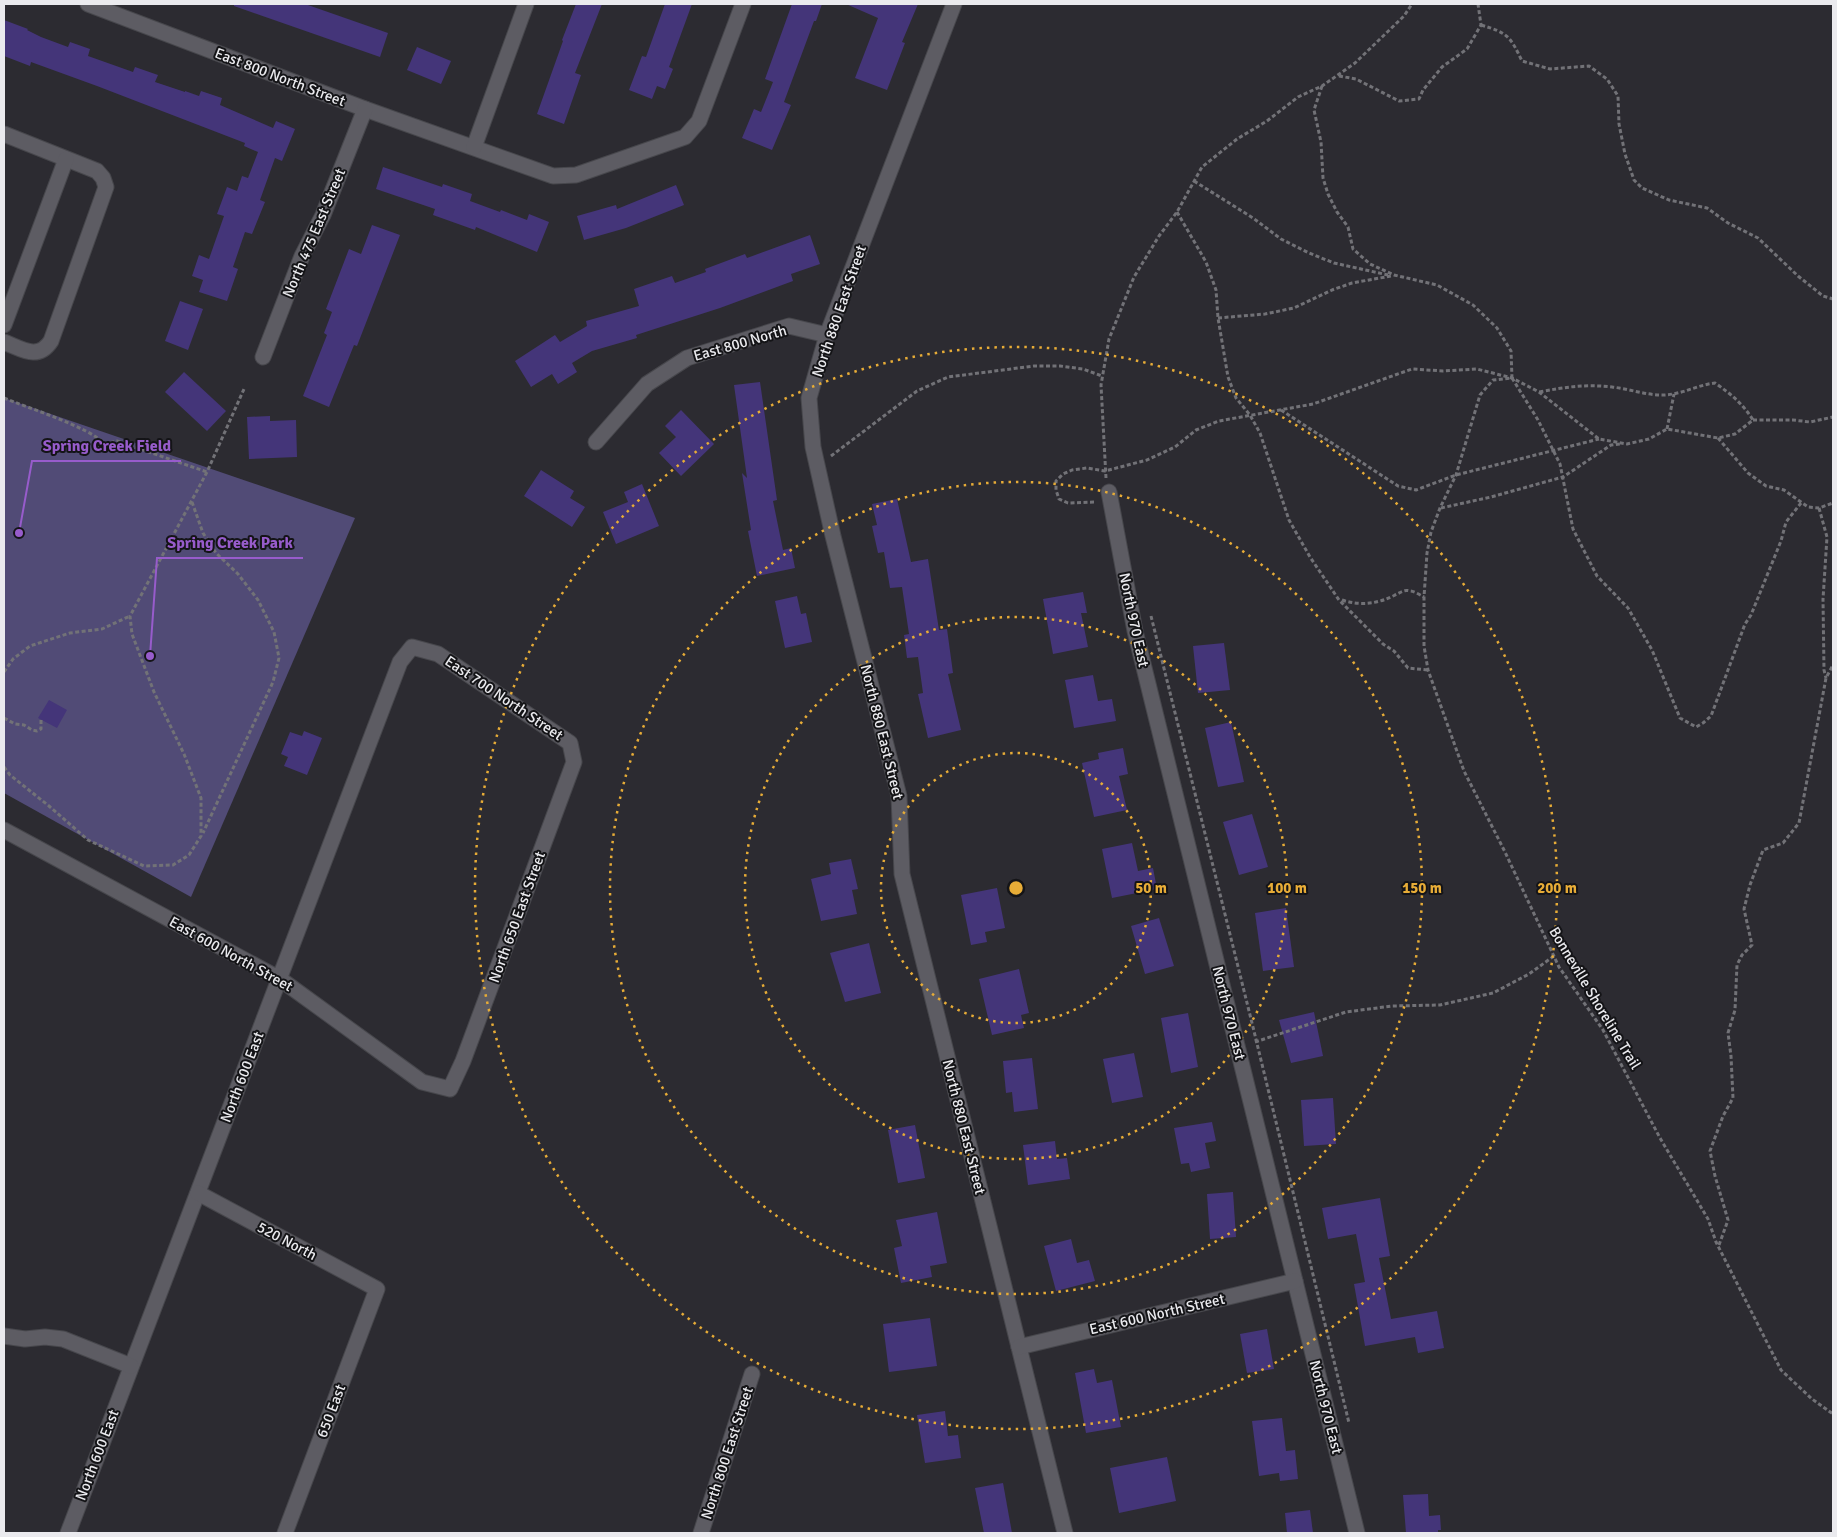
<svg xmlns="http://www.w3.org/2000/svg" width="1837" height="1537" viewBox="0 0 1837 1537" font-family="Signika,sans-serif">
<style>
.green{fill:#514b76}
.building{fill:#443579}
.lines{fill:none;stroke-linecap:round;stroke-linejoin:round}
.minor-casing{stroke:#47474c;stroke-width:17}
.path{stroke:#727277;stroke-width:3;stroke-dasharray:4 2.5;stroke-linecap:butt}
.minor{stroke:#5d5c63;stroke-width:15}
.ring{fill:none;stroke:#e7ac37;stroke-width:2.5;stroke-dasharray:2.5 5}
.labels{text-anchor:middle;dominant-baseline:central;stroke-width:4;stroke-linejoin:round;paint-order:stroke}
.street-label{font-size:15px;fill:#eaeaee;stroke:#141417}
.centre{fill:#e7ac37;stroke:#141417;stroke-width:2.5}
.ring-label{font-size:15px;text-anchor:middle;font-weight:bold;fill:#e7ac37;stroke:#141417;stroke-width:4;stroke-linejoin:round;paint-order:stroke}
.leader{fill:none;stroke:#975ccb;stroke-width:2}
.callout-dot{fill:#975ccb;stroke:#141417;stroke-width:2}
.callout-label{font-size:16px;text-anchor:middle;font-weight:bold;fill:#975ccb;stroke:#141417;stroke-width:4;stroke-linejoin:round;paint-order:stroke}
</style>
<rect width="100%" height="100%" fill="#2c2b31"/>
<!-- green -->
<polygon class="green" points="4,398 355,518 191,897 4,793"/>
<!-- building -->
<g class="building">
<polygon points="234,4 305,4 388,33 380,57 234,6"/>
<polygon points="576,4 602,4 575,73 581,75 564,124 537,114 563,41 562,40"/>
<polygon points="665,4 692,4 669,67 673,69 665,89 657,86 652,99 629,90 642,56 646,57"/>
<polygon points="792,4 822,4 816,21 814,21 784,102 791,105 772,150 742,138 754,109 761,112 773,82 765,79"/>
<polygon points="846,4 918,4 902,42 905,43 887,90 855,78 878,18"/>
<polygon points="4,20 28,29 27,30 41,37 68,47 70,42 90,49 88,56 119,67 133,72 135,67 158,75 155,82 185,92 185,91 199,96 201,91 222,98 220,105 273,128 276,121 295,129 282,161 275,158 260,200 265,202 252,234 245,232 233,267 238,269 227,301 199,292 203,280 192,276 199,255 209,259 224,216 217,214 227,187 237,191 242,176 248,178 258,152 244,146 245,143 97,86 31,62 30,66 4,56"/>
<polygon points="417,47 451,61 441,84 407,70"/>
<polygon points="383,167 442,187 443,184 472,194 470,201 500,212 501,210 527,220 529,214 549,222 537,252 476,227 475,230 433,215 435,209 376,189"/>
<polygon points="676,185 684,205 626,228 584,240 577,216 616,205 617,209"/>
<polygon points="372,225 400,235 357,346 354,345 329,407 303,396 327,335 324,333 332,312 326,309 349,249 361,254"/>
<polygon points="810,235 820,264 791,274 793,281 720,308 636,335 637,338 592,351 572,363 577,372 558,384 552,374 531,387 515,361 555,335 560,342 587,326 586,321 639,306 634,289 672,276 675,283 706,272 705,269 745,254 747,258"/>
<polygon points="180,301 203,309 188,350 165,341"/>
<polygon points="184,372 226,411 207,431 165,392"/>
<polygon points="760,382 777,500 773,501 783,550 791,548 795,568 757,576 748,531 751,530 742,473 747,478 734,385"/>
<polygon points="681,410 714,444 681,476 659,453 676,437 665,426"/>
<polygon points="270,416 270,421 296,420 297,457 249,459 247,417"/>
<polygon points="541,470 574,491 570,498 585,507 572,527 524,496"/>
<polygon points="642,484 659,526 616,544 603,512 628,502 624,492"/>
<polygon points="897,499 911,562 928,559 939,630 947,629 953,673 948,674 961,730 928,738 918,694 923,693 918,657 907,658 904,635 909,634 902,587 890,588 884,552 878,553 872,526 877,525 872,504"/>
<polygon points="1083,592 1087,613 1081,613 1088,647 1053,654 1043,599"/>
<polygon points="797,596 801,614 806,613 812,642 785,648 775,601"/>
<polygon points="1224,643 1230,690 1198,693 1193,646"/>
<polygon points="1093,675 1098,701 1112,699 1116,721 1074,728 1065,680"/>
<polygon points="49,700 67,710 57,728 38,718"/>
<polygon points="1231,722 1244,782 1218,787 1205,728"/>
<polygon points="304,731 322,738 307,775 284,766 288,757 281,754 290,732 302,736"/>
<polygon points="1123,748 1128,774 1119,776 1127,810 1094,817 1082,763 1099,759 1098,753"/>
<polygon points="1252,814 1268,867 1239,875 1223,822"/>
<polygon points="1132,843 1138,871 1153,868 1157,889 1112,898 1102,849"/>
<polygon points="851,859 858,889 852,890 857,914 821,921 811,879 831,874 829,863"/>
<polygon points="997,888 1005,928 985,932 987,942 971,945 961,895"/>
<polygon points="1286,908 1294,967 1263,971 1255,913"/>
<polygon points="1159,918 1174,966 1145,974 1131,926"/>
<polygon points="869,943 881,993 845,1002 830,953"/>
<polygon points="1019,969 1029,1013 1021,1015 1024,1028 992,1035 979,979"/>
<polygon points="1314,1012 1323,1056 1291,1063 1279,1020"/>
<polygon points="1188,1013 1198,1067 1171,1073 1161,1018"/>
<polygon points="1134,1053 1143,1097 1112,1103 1103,1059"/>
<polygon points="1032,1058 1038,1109 1014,1112 1012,1092 1006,1093 1003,1061"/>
<polygon points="1333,1098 1336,1144 1304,1146 1301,1100"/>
<polygon points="1212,1122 1216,1141 1205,1143 1210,1168 1191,1172 1189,1163 1181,1164 1174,1128"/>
<polygon points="915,1125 925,1178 898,1183 888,1130"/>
<polygon points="1055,1141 1057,1159 1067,1158 1070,1179 1028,1185 1023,1145"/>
<polygon points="1233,1192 1236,1237 1210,1239 1207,1194"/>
<polygon points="1380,1198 1390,1256 1379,1258 1391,1319 1437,1311 1444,1348 1418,1353 1415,1337 1365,1346 1354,1284 1365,1282 1356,1234 1328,1239 1322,1208"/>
<polygon points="937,1212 947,1263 930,1266 932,1277 901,1283 894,1248 902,1246 896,1220"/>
<polygon points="1071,1239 1077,1263 1089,1260 1095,1281 1056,1291 1044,1246"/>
<polygon points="930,1318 937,1366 889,1372 883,1324"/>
<polygon points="1267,1329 1274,1369 1247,1373 1240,1334"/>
<polygon points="1094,1369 1097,1383 1112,1380 1121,1427 1086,1433 1075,1373"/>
<polygon points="945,1411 948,1436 958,1435 961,1458 925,1463 917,1415"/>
<polygon points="1282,1418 1286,1451 1295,1450 1298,1479 1280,1481 1279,1473 1259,1476 1252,1421"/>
<polygon points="1167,1457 1176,1501 1119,1513 1110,1468"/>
<polygon points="1003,1483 1012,1533 984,1533 975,1488"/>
<polygon points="1428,1494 1429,1516 1440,1515 1441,1530 1438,1530 1438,1533 1406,1533 1403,1495"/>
<polygon points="1310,1510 1313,1533 1287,1533 1285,1513"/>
</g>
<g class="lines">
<defs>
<g id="minor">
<polyline points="88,4 365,109 553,176 576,175 685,137 699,121 743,4"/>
<polyline points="954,4 827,335 809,398 813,447 833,536 899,796 902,874 1065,1533"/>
<path d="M4 134 97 171 103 178 106 187 51 341C38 361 22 349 4 342"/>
<polyline points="474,147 526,4"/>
<polyline points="4,325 66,159"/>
<polyline points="263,357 302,256 323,215 365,109"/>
<polyline points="596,442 647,384 687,358 789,326 827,335"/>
<polyline points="1109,492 1135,631 1357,1533"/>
<polyline points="4,830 280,979 422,1082 450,1089 463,1061 574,762 570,743 438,654 412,647 400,662 68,1533"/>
<polyline points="198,1193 377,1289 285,1533"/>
<polyline points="4,1336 25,1339 45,1337 63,1339 131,1366"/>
<polyline points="1019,1347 1295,1281"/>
<polyline points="701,1533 752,1374"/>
</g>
</defs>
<!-- minor casing -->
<use href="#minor" class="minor-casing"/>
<!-- path -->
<g class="path">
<path d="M1481 25C1508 33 1510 36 1522 61L1550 69 1589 66 1607 79 1618 96 1619 124 1625 154 1634 180 1642 188 1669 200 1707 208 1728 223 1758 238 1798 276 1823 296 1833 299"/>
<polyline points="1339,76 1356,79 1399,101 1419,99 1423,90 1442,67 1467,49 1481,25 1478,4"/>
<polyline points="1322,86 1314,110 1321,142 1323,178 1328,194 1337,212 1348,227 1353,249 1370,264 1394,275 1437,285 1473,305 1497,328 1511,351 1512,378 1493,380 1480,395 1456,475 1440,508 1431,532 1427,553 1424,597 1424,646 1428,670 1464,771 1505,852 1559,967 1603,1030 1660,1138 1708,1219 1716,1242 1781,1370 1812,1399 1833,1414"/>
<polyline points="1194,181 1253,218 1281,239 1309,253 1334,263 1388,275"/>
<polyline points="1177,212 1206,262 1216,290 1218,318 1228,377 1236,398 1250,415 1260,433 1289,520 1310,557 1339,600 1383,644 1394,651 1408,668 1428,670"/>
<polyline points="1218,318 1265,314 1294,308 1332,290 1352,283 1391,276"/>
<polyline points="1512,378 1538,420 1560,464 1573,529 1597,576 1628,608 1652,650 1680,718 1696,727 1703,723 1711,716 1745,624 1751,615 1781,541 1786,522 1801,503"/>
<path d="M4 398C28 408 89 427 105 444L117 441 207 472"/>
<polyline points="1281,410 1398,486 1416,490 1456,475 1599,439"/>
<polyline points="1753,420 1793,420 1810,422 1833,417"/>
<polyline points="1667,429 1674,394"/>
<polyline points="1718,438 1748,473 1766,486 1784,490 1808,507 1819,508 1833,503"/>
<polyline points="831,456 917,391 948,377 1034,366 1060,366 1083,369 1102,376"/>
<polyline points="1106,478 1101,385 1109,339 1134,277 1159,236 1177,212 1202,167 1237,139 1267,121 1298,97 1322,86 1355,63 1404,16 1412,4"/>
<polyline points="192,502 203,533 216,553 238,574 258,600 274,632 279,658 273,682 203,833"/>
<path d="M1094 502 1068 503 1059 499 1056 490V481L1063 474 1072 470 1087 468 1105 471 1147 460 1175 447 1196 430 1219 421 1313 404 1412 369 1443 371 1477 369 1512 378 1539 392 1599 439 1627 444 1649 439 1667 429 1718 438 1735 434 1753 420C1743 404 1731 394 1715 383 1697 385 1681 395 1662 395 1646 395 1629 389 1612 387 1584 384 1566 387 1539 392"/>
<polyline points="1441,508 1491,497 1563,477 1611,445 1621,444"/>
<polyline points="1819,508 1827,537 1823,599 1824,670 1826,678"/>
<path d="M1342 600C1360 606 1378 604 1395 595 1400 593 1404 589 1410 591 1414 591 1420 595 1424 597"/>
<polyline points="1151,616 1252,1023 1349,1423"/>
<polyline points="4,672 13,659 30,646 70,633 102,629 130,616"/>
<polyline points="4,718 15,724 24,725 32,730 37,731 41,729 41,720"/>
<polyline points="4,767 10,775 49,806 88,840 144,866 173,865 189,855 201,836 201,798 184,754 154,692 132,634 130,616 207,472 244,389"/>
<polyline points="1255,1042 1346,1012 1392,1006 1440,1005 1493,993 1529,974 1554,956"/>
<polyline points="1719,1245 1728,1220 1715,1176 1710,1151 1723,1116 1733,1098 1731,1056 1728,1033 1735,1010 1737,965 1742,955 1752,945 1744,909 1750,885 1763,850 1783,843 1799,823 1826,678 1833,665"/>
</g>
<!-- minor -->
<use href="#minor" class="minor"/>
</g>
<!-- distance rings -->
<g class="ring">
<circle cx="1016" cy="888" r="135"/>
<circle cx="1016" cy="888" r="271"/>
<circle cx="1016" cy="888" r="406"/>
<circle cx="1016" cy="888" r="541"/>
</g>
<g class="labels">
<!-- street labels -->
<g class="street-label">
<text transform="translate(280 77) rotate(21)">East 800 North Street</text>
<text transform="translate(314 233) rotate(-67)">North 475 East Street</text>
<text transform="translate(839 311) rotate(-71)">North 880 East Street</text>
<text transform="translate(740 343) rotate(-16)">East 800 North</text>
<text transform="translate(1134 620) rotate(78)">North 970 East</text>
<text transform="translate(504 698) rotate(34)">East 700 North Street</text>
<text transform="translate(882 732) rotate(76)">North 880 East Street</text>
<text transform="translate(517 917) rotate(-70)">North 650 East Street</text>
<text transform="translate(231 954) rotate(29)">East 600 North Street</text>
<text transform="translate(1595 998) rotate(59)">Bonneville Shoreline Trail</text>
<text transform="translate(1229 1013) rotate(76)">North 970 East</text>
<text transform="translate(242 1077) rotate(-69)">North 600 East</text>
<text transform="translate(964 1127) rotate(76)">North 880 East Street</text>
<text transform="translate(287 1241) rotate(28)">520 North</text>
<text transform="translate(1157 1314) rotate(-13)">East 600 North Street</text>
<text transform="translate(1326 1407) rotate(76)">North 970 East</text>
<text transform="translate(331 1411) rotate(-69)">650 East</text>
<text transform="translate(727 1453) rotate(-72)">North 800 East Street</text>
<text transform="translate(97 1455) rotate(-69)">North 600 East</text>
</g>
</g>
<circle cx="1016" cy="888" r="8" class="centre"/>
<g class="ring-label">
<text x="1151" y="893">50 m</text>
<text x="1287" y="893">100 m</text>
<text x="1422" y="893">150 m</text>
<text x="1557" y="893">200 m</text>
</g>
<!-- callouts -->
<path class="leader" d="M19 533L32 461H181M150 656L157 558H303"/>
<g class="callout-dot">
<circle cx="19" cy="533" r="5"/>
<circle cx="150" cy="656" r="5"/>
</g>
<g class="callout-label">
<text x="107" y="451">Spring Creek Field</text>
<text x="230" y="548">Spring Creek Park</text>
</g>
<!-- border -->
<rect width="1837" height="1537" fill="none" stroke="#eaeaee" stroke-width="10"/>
</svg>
